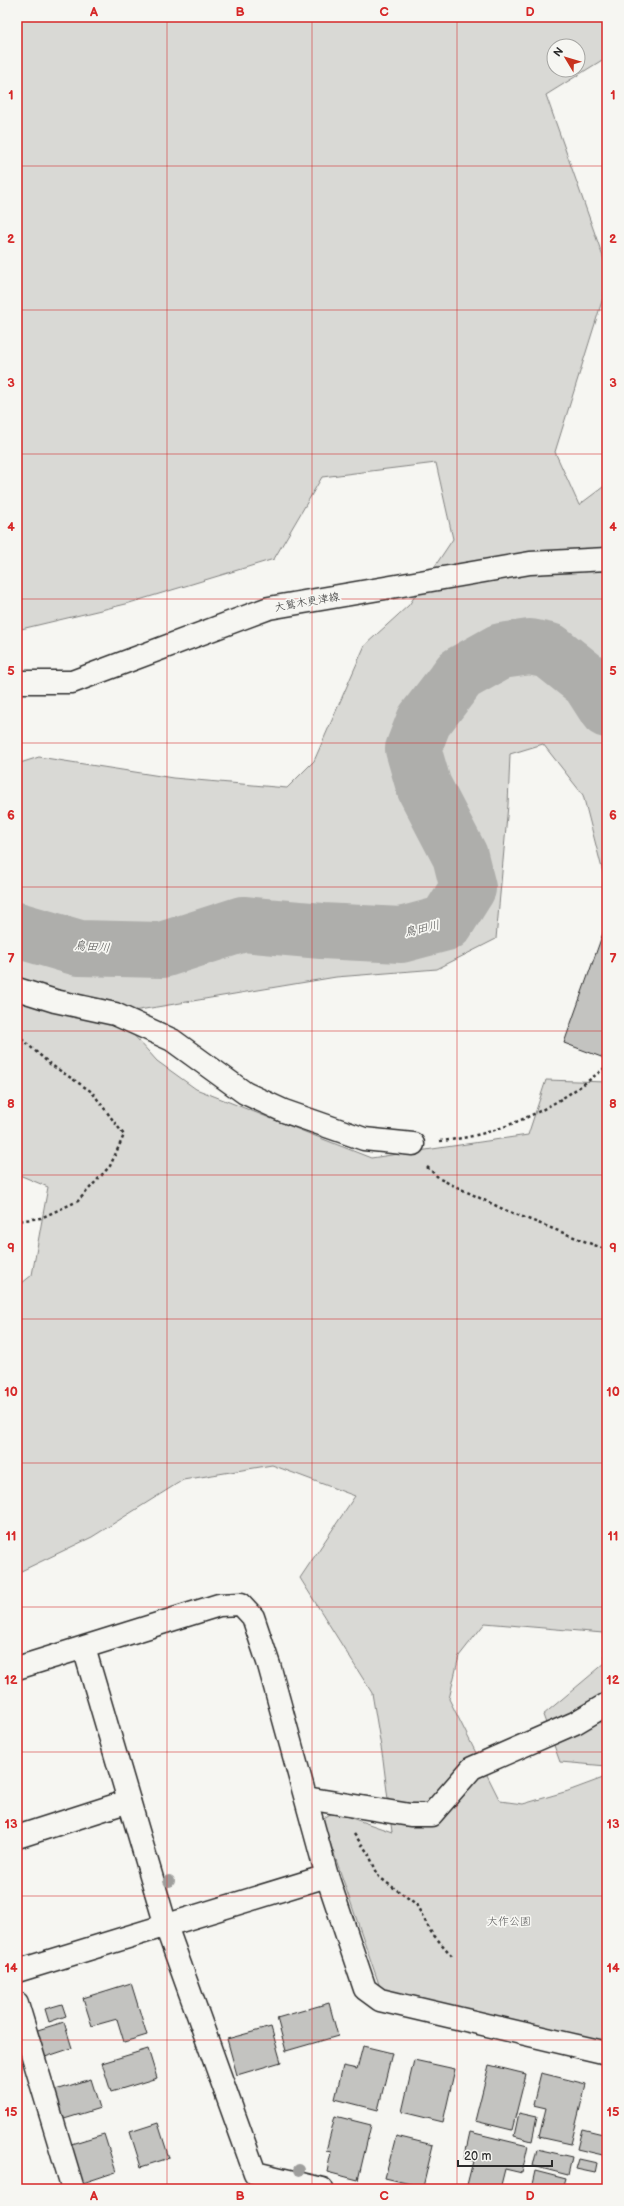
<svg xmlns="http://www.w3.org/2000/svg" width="624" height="2206" viewBox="0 0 624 2206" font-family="'Balsamiq Sans','Klee One',sans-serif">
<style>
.green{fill:#d9d9d5;stroke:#828280;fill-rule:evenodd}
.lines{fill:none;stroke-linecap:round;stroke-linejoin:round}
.river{stroke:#aeaeab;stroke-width:56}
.building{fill:#c3c3c0;stroke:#2b2b2b}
.street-casing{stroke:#2b2b2b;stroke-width:25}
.secondary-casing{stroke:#2b2b2b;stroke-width:25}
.path{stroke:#2b2b2b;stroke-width:2.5;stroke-dasharray:3 3;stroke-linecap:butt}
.street{stroke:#f6f6f2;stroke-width:22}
.secondary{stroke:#f6f6f2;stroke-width:22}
.tree{fill:#9e9e9c}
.grid{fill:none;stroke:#d62828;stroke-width:1;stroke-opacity:0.55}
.labels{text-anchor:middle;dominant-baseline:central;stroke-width:3.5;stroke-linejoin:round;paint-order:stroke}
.street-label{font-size:11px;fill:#2b2b2b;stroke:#f6f6f2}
.park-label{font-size:11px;fill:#565656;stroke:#f6f6f2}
.water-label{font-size:12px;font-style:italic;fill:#525251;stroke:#f6f6f2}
.neatline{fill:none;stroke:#d62828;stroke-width:1.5}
.grid-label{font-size:13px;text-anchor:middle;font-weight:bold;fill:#d62828}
</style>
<rect width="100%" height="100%" fill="#f6f6f2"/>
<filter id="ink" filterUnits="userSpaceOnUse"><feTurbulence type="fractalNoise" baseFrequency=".025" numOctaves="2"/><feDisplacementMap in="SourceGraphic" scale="8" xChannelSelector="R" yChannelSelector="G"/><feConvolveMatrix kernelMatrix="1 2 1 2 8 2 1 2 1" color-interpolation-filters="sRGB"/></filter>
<g filter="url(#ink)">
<!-- green -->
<path class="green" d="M17 17H607V57L546 95 607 268V285L555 452 579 505 607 484V888L583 795 543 744 510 754 508 805 496 939 437 969 336 977 115 1014 157 1061 196 1089 371 1158 528 1135 546 1080 607 1082V1766L560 1762 543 1715 605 1663 603 1633 485 1623 459 1656 449 1699 500 1801 523 1804 568 1791 603 1778 607 1782V2043L383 1996 322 1819 334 1812 392 1832 383 1759 372 1693 300 1578 355 1496 272 1465 183 1480 92 1537 17 1573V1287L32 1275 48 1187 17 1174V764L39 757 173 778 287 788 314 761 365 645 409 605 453 539 436 463 322 477 274 559 126 604 17 630ZM554 46H578V70H554Z"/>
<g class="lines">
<!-- river -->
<polyline class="river" points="17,930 79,948 162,950 243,924 322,931 401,935 446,923 468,888 460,856 424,787 413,749 424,721 460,674 501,651 530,647 550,651 589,682 607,710"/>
</g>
<!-- building -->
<g class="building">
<polygon points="607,922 607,1050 604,1058 564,1043"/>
<polygon points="131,1983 147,2035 124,2042 117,2019 92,2026 83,1998"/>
<polygon points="329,2003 338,2036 286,2051 277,2018"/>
<polygon points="62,2004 66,2016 49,2022 45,2009"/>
<polygon points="64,2022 72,2048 39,2059 31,2032"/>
<polygon points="271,2027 281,2062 237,2075 227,2039"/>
<polygon points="363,2046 392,2053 378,2110 335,2099 343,2066 357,2069"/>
<polygon points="148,2049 157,2078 111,2092 102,2063"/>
<polygon points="414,2060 455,2069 443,2122 402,2112"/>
<polygon points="489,2065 526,2074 512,2130 475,2121"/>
<polygon points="541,2073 586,2084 571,2144 539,2137 546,2108 533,2105"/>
<polygon points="91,2079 100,2108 61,2120 52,2091"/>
<polygon points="519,2113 537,2117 532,2141 514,2136"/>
<polygon points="335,2116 371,2125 358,2180 327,2172 331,2152 326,2151"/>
<polygon points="158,2123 169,2158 141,2167 130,2132"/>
<polygon points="582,2129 607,2135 607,2156 577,2149"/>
<polygon points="470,2132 528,2146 522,2173 505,2169 500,2189 466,2189 473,2161 464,2159"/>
<polygon points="104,2134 116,2172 83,2183 71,2144"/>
<polygon points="396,2136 433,2145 423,2187 385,2178"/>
<polygon points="537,2149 572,2157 568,2175 533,2166"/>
<polygon points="579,2159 597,2163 595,2173 576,2169"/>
<polygon points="535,2171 566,2179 564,2186 578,2189 531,2189"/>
</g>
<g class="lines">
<defs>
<g id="street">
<polyline points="17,989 55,1001 115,1014 172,1040 245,1093 284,1111 364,1139 413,1144"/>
<polyline points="84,1648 166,1926 255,2173 322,2189"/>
<polyline points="17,1668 219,1605 241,1604 253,1617 269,1665 327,1876 365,1989 380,2000 607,2053"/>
<polyline points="306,1798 410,1815 431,1815 472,1768 575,1723 607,1704"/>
<polyline points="17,1837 129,1801"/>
<polyline points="17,1971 327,1876"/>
<polyline points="17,2003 73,2189"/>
</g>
<polyline id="secondary" points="17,682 72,682 269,608 530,563 607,559"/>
</defs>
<!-- street casing -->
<use href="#street" class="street-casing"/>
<!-- secondary casing -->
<use href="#secondary" class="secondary-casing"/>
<!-- path -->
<g class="path">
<polyline points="17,1035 50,1064 92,1092 124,1135 110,1166 78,1201 41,1218 17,1221"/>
<path d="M440 1141C502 1136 560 1105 607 1066"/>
<polyline points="427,1167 440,1179 505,1210 607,1250"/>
<polyline points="354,1834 368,1853 379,1877 416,1904 431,1932 453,1957"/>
</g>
<!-- street -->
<use href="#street" class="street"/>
<!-- secondary -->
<use href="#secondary" class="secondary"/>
</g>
<!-- trees -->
<g class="tree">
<circle cx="169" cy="1881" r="6"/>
<circle cx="299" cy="2170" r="6"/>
</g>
</g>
<!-- grid -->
<path class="grid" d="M167 17V2189M312 17V2189M457 17V2189M17 166H607M17 310H607M17 454H607M17 599H607M17 743H607M17 887H607M17 1031H607M17 1175H607M17 1319H607M17 1463H607M17 1607H607M17 1752H607M17 1896H607M17 2040H607"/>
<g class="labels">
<!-- street labels -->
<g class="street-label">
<text transform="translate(307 602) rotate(-10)">大鷲木更津線</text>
</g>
<!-- park labels -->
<g class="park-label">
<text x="509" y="1921">大作公園</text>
</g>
<!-- water labels -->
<g class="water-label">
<text transform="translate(422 929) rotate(-13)">鳥田川</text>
<text transform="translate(92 947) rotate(5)">鳥田川</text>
</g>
</g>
<!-- margin -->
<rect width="624" height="2206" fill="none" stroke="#f6f6f2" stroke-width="44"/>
<!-- north arrow -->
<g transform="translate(566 58) rotate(308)"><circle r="19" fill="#f6f6f2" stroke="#a5a5a2"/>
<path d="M0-3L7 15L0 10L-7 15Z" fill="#c8321e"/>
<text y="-6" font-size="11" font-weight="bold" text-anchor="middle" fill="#2b2b2b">N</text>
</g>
<!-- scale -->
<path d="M458 2160v6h94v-6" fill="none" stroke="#2b2b2b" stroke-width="2"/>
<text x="464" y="2160" font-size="12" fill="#2b2b2b" stroke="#f6f6f2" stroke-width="3" paint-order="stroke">20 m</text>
<rect x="22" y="22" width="580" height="2162" class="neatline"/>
<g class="grid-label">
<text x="94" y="16">A</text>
<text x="240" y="16">B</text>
<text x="384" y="16">C</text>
<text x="530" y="16">D</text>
<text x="11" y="99">1</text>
<text x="613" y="99">1</text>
<text x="11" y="243">2</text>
<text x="613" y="243">2</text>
<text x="11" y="387">3</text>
<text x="613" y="387">3</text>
<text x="11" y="531">4</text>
<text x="613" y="531">4</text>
<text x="11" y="675">5</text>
<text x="613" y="675">5</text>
<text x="11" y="819">6</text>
<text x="613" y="819">6</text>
<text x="11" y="963">7</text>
<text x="613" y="963">7</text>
<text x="11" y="1108">8</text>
<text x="613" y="1108">8</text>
<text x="11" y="1252">9</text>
<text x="613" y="1252">9</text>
<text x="11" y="1396">10</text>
<text x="613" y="1396">10</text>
<text x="11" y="1540">11</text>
<text x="613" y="1540">11</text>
<text x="11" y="1684">12</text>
<text x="613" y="1684">12</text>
<text x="11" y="1828">13</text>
<text x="613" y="1828">13</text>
<text x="11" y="1972">14</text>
<text x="613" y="1972">14</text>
<text x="11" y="2116">15</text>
<text x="613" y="2116">15</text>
<text x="94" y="2200">A</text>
<text x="240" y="2200">B</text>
<text x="384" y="2200">C</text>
<text x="530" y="2200">D</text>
</g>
</svg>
